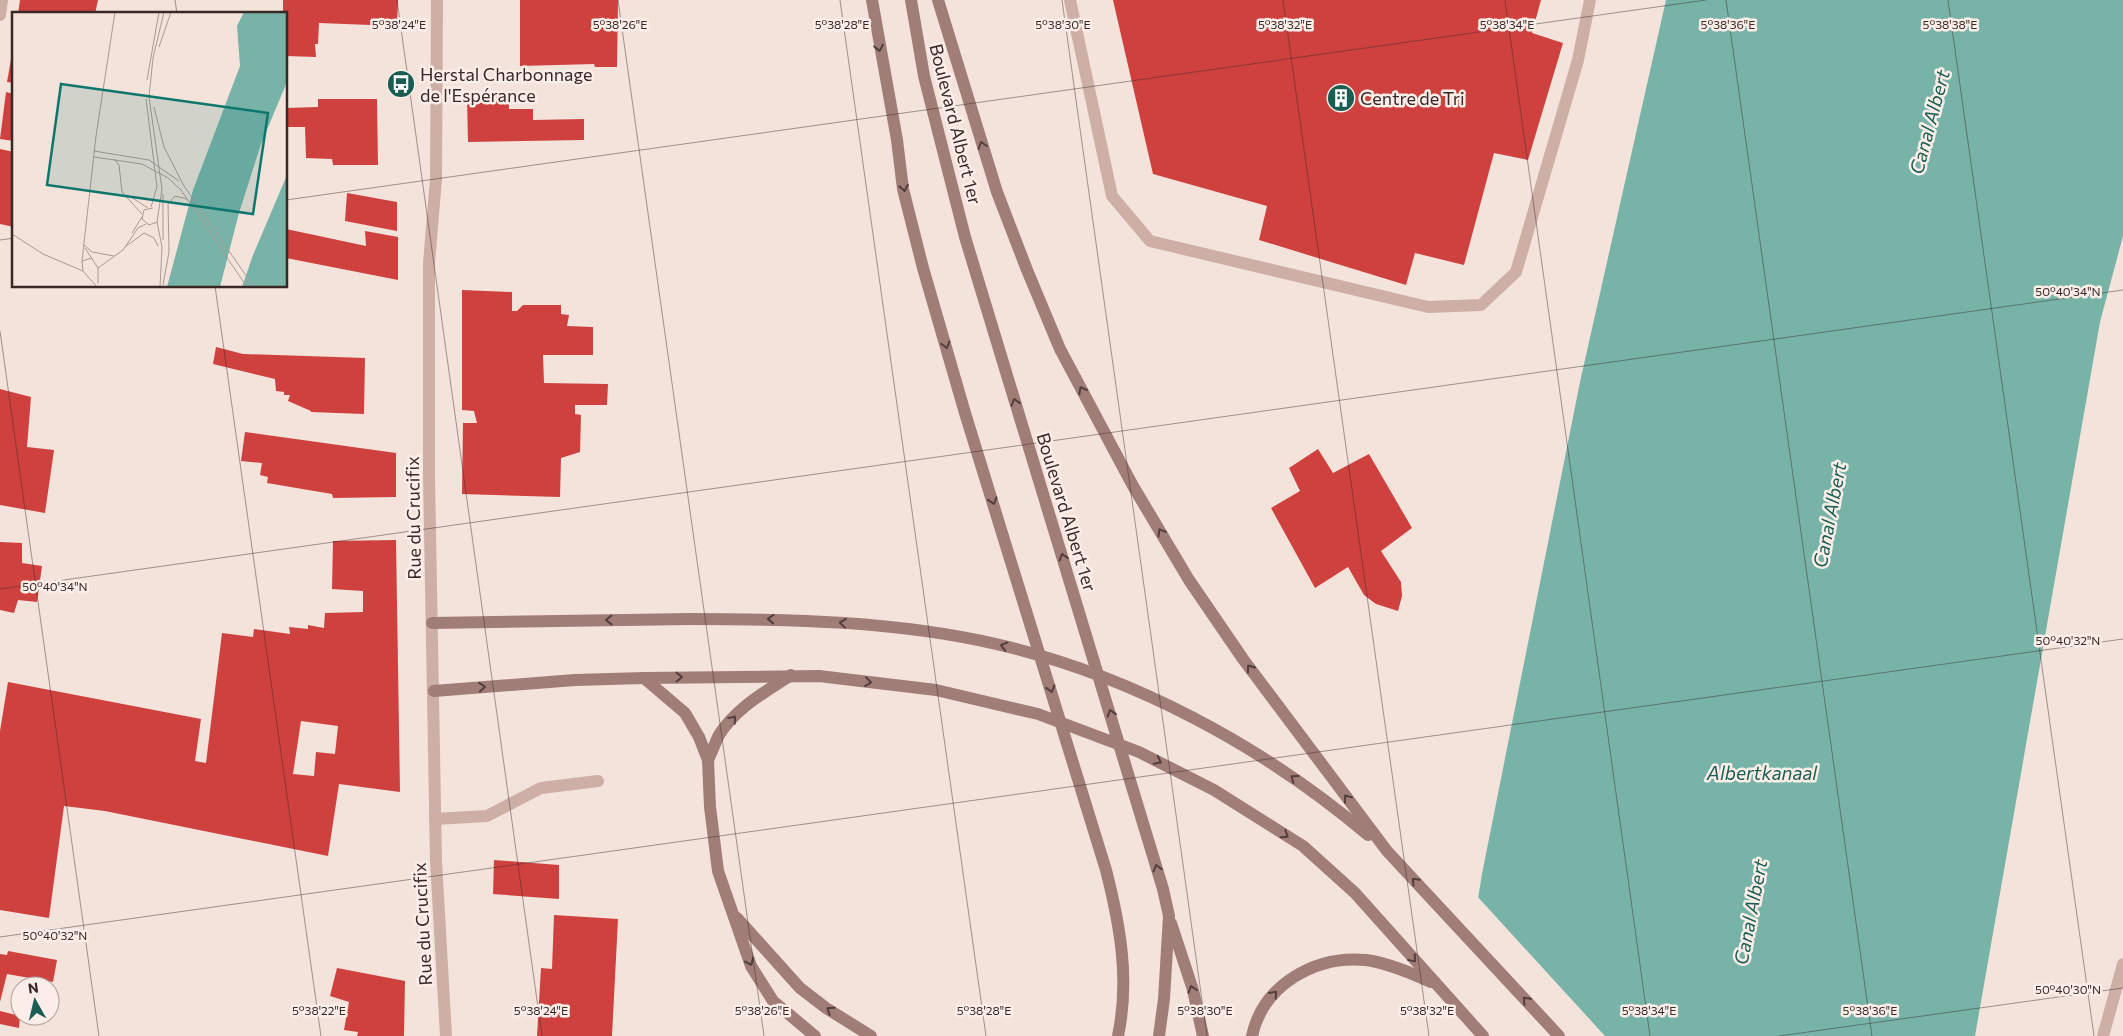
<svg xmlns="http://www.w3.org/2000/svg" width="2123" height="1036" viewBox="0 0 2123 1036" font-family="Commissioner,sans-serif">
<style>
.water{fill:#78b3a8}
.pier{fill:#f4e3db}
.building{fill:#cf413e;fill-rule:evenodd}
.lines{fill:none;stroke-linecap:round;stroke-linejoin:round}
.service{stroke:#cdafa6;stroke-width:12}
.minor{stroke:#cdafa6;stroke-width:12}
.tertiary{stroke:#cdafa6;stroke-width:12}
.secondary{stroke:#a17d77;stroke-width:12}
.oneway{stroke:#523e3b}
.ticks{fill:none;stroke:#382927;stroke-width:1;stroke-opacity:0.45}
.labels{text-anchor:middle;dominant-baseline:central;stroke-width:5;stroke-linejoin:round;paint-order:stroke}
.poi-label{font-size:18px;fill:#382927;stroke:#fbeee8;text-anchor:start}
.street-label{font-size:18px;fill:#382927;stroke:#fbeee8}
.water-label{font-size:19px;font-style:italic;fill:#1a5d53;stroke:#fbeee8}
.inset-road{fill:none;stroke:#a99993;stroke-width:1}
.view{fill:#0f766e;fill-opacity:0.15;stroke:#0f766e;stroke-width:2.5}
.inset-edge{fill:none;stroke:#382927;stroke-width:2.5}
.ticks-label{font-size:12px;text-anchor:middle;fill:#382927;stroke:#fbeee8;stroke-width:5;stroke-linejoin:round;paint-order:stroke}
</style>
<rect width="100%" height="100%" fill="#f4e3db"/>
<!-- water -->
<polygon class="water" points="1666,0 2123,0 2123,236 2100,322 1975,1036 1456,1036 1482,874 1580,382"/>
<!-- pier -->
<polygon class="pier" points="1476,895 1508,930 1605,1036 1454,1036"/>
<!-- building -->
<g class="building">
<polygon points="20,0 98,0 95,14 18,14"/>
<polygon points="283,0 398,0 397,26 319,23 318,44 315,44 316,57 286,56 286,14 283,14"/>
<polygon points="520,0 618,0 617,67 595,67 594,64 520,66"/>
<polygon points="1113,0 1541,0 1532,33 1563,43 1528,160 1494,153 1464,265 1415,253 1406,285 1259,240 1267,206 1153,174"/>
<polygon points="13,48 14,48 14,83 7,82"/>
<polygon points="6,92 14,94 14,141 0,139"/>
<polygon points="509,97 509,109 533,109 533,120 584,119 584,140 468,142 467,98"/>
<polygon points="318,99 377,99 378,165 333,165 332,159 306,158 305,127 286,127 286,108 318,107"/>
<polygon points="0,149 14,152 14,227 0,224"/>
<polygon points="347,193 397,202 397,231 345,221"/>
<polygon points="286,229 366,246 365,231 398,237 398,280 286,258"/>
<polygon points="462,290 512,292 512,311 517,311 523,305 561,305 561,314 569,315 567,326 593,327 593,355 543,355 544,383 608,384 607,405 575,405 575,414 581,415 580,452 561,458 560,497 462,494 463,423 477,423 474,411 462,410"/>
<polygon points="216,347 243,354 365,358 364,414 311,412 311,411 288,401 290,395 284,395 284,392 276,391 275,379 213,364"/>
<polygon points="0,389 31,397 27,447 54,450 45,513 0,505"/>
<polygon points="245,432 396,453 396,497 333,498 332,494 267,483 268,477 260,475 262,463 241,461"/>
<polygon points="1318,449 1333,473 1369,454 1412,528 1381,551 1401,582 1402,596 1398,611 1376,604 1364,595 1348,567 1315,588 1271,508 1300,491 1289,468"/>
<path d="M396 540 400 792 339 784 328 856 105 811 64 806 49 918 0 910V731L8 682 201 719 195 761 206 763 222 633 253 637 254 629 290 634 289 627 308 629V625L324 628 325 613 363 612V591L332 589 333 541ZM301 721 338 726 335 754 316 752 314 776 293 774Z"/>
<polygon points="0,542 22,543 22,563 42,566 37,602 18,600 14,613 0,610"/>
<polygon points="494,860 559,865 559,899 493,894"/>
<polygon points="554,915 618,919 612,1036 537,1036 541,968 552,969"/>
<polygon points="8,951 57,960 53,982 7,974 0,1002 0,954 7,955"/>
<polygon points="337,968 405,981 404,1036 357,1036 358,1032 344,1030 349,1002 330,996"/>
<polygon points="0,1011 20,1016 19,1028 0,1024"/>
</g>
<g class="lines">
<!-- service -->
<g class="service">
<polyline points="1070,0 1112,196 1150,241 1428,307 1481,305 1516,272 1578,60 1590,0"/>
<polyline points="435,819 487,816 541,788 598,781"/>
</g>
<!-- minor -->
<g class="minor">
<polyline points="0,15 2,0"/>
<polyline points="2103,1036 2123,964"/>
</g>
<!-- tertiary -->
<polyline class="tertiary" points="437,0 436,179 429,263 429,476 436,861 446,1036"/>
<!-- secondary -->
<g class="secondary">
<path d="M872 0 897 140 903 189 923 268 965 413 1106 870C1120 925 1130 979 1118 1036"/>
<polyline points="911,0 924,76 965,237 1163,889 1169,916 1164,999 1159,1036"/>
<polyline points="938,0 997,192 1027,270 1060,349 1133,486 1189,580 1243,659 1387,851 1559,1036"/>
<path d="M432 623C518 621 604 620 690 619 792 619 896 621 996 644 1131 675 1263 746 1368 835"/>
<polyline points="644,678 685,713 699,737 708,760 710,807 718,871 751,966 773,1001 815,1036"/>
<polyline points="434,691 575,680 644,678 819,676 936,690 1038,714 1139,752 1214,790 1303,846 1355,893 1483,1036"/>
<path d="M708 760C712 752 715 743 719 735 736 708 765 692 791 675"/>
<polyline points="737,918 800,988 826,1008 871,1036"/>
<polyline points="1171,923 1193,990 1203,1036"/>
<path d="M1252 1036C1263 985 1315 955 1366 960 1388 963 1411 973 1431 982"/>
</g>
</g>
<!-- one-way arrows -->
<defs><path id="oneway-chevron" d="M-2-3.5L2.5 0L-2 3.5" fill="none" stroke-width="1.6" stroke-linecap="round" stroke-linejoin="round" transform="scale(1.25)"/></defs>
<g class="oneway">
<use href="#oneway-chevron" transform="translate(879 48) rotate(79)"/>
<use href="#oneway-chevron" transform="translate(982 145) rotate(-108)"/>
<use href="#oneway-chevron" transform="translate(904 188) rotate(80)"/>
<use href="#oneway-chevron" transform="translate(946 345) rotate(74)"/>
<use href="#oneway-chevron" transform="translate(1082 390) rotate(-118)"/>
<use href="#oneway-chevron" transform="translate(1015 402) rotate(-107)"/>
<use href="#oneway-chevron" transform="translate(993 501) rotate(73)"/>
<use href="#oneway-chevron" transform="translate(1161 532) rotate(-121)"/>
<use href="#oneway-chevron" transform="translate(1063 557) rotate(-107)"/>
<use href="#oneway-chevron" transform="translate(771 619) rotate(-178)"/>
<use href="#oneway-chevron" transform="translate(609 620) rotate(179)"/>
<use href="#oneway-chevron" transform="translate(843 623) rotate(-174)"/>
<use href="#oneway-chevron" transform="translate(1004 646) rotate(-165)"/>
<use href="#oneway-chevron" transform="translate(1250 668) rotate(-126)"/>
<use href="#oneway-chevron" transform="translate(679 677) rotate(-1)"/>
<use href="#oneway-chevron" transform="translate(868 682) rotate(7)"/>
<use href="#oneway-chevron" transform="translate(482 687) rotate(-4)"/>
<use href="#oneway-chevron" transform="translate(1051 689) rotate(73)"/>
<use href="#oneway-chevron" transform="translate(1111 713) rotate(-107)"/>
<use href="#oneway-chevron" transform="translate(733 719) rotate(-50)"/>
<use href="#oneway-chevron" transform="translate(1158 761) rotate(27)"/>
<use href="#oneway-chevron" transform="translate(1294 778) rotate(-144)"/>
<use href="#oneway-chevron" transform="translate(1347 798) rotate(-127)"/>
<use href="#oneway-chevron" transform="translate(1285 835) rotate(33)"/>
<use href="#oneway-chevron" transform="translate(1157 868) rotate(-105)"/>
<use href="#oneway-chevron" transform="translate(1415 881) rotate(-133)"/>
<use href="#oneway-chevron" transform="translate(1413 959) rotate(50)"/>
<use href="#oneway-chevron" transform="translate(750 962) rotate(66)"/>
<use href="#oneway-chevron" transform="translate(1192 989) rotate(-106)"/>
<use href="#oneway-chevron" transform="translate(1274 994) rotate(-49)"/>
<use href="#oneway-chevron" transform="translate(1526 1000) rotate(-133)"/>
<use href="#oneway-chevron" transform="translate(830 1010) rotate(-146)"/>
</g>
<!-- ticks -->
<path class="ticks" d="M175 0 177 14M397 0 542 1036M618 0 764 1036M840 0 986 1036M1062 0 1207 1036M1283 0 1429 1036M1505 0 1650 1036M1726 0 1872 1036M1948 0 2094 1036M286 200 1706 0M0 240 14 238M215 286 321 1036M0 331 99 1036M0 589 2123 290M0 937 2123 639M1779 1036 2123 988"/>
<!-- icons -->
<defs>
<symbol id="bus-disc" viewBox="-11 -11 22 22"><circle r="9.5" fill="#1a5d53" stroke="#fbeee8"/><path d="M-5-6H5V4H4V6H2V4H-2V6H-4V4H-5ZM-3.5-4V0h7V-4ZM-3.5 1.2v1.5H-2V1.2ZM2 1.2v1.5H3.5V1.2Z" fill="#fff"/></symbol>
<symbol id="building-disc" viewBox="-11 -11 22 22"><circle r="9.5" fill="#1a5d53" stroke="#fbeee8"/><path d="M-4-6H4V6H1V3H-1V6H-4ZM-2.5-4.3h1.7v1.8h-1.7ZM.8-4.3h1.7v1.8H.8ZM-2.5-1h1.7V.8h-1.7ZM.8-1h1.7V.8H.8Z" fill="#fff"/></symbol>
</defs>
<g fill-rule="evenodd">
<use href="#bus-disc" x="385" y="68" width="32" height="32"/>
<use href="#building-disc" x="1325" y="82" width="32" height="32"/>
</g>
<g class="labels">
<!-- poi labels -->
<g class="poi-label">
<text x="420" y="74">Herstal Charbonnage<tspan x="420" dy="21">de l'Espérance</tspan></text>
<text x="1360" y="98">Centre de Tri</text>
</g>
<!-- street labels -->
<g class="street-label">
<text transform="translate(956 124) rotate(76)">Boulevard Albert 1er</text>
<text transform="translate(1067 512) rotate(73)">Boulevard Albert 1er</text>
<text transform="translate(413 518) rotate(-91)">Rue du Crucifix</text>
<text transform="translate(422 924) rotate(-93)">Rue du Crucifix</text>
</g>
<!-- water labels -->
<g class="water-label">
<text transform="translate(1929 122) rotate(-75)">Canal Albert</text>
<text transform="translate(1829 515) rotate(-79)">Canal Albert</text>
<text x="1762" y="772">Albertkanaal</text>
<text transform="translate(1750 912) rotate(-79)">Canal Albert</text>
</g>
</g>
<!-- overview -->
<g transform="translate(12 12)">
<rect width="275" height="275" fill="#f4e3db"/>
<path d="M232 0H275V70L249 132 227 201 208 275H155L181 178 228 54 225 14ZM275 163V275H230L241 243Z" fill="#78b3a8"/>
<path class="inset-road" d="M147 35 159 0M135 68 147 0M134 87 145 175 139 195M142 95 152 135 172 174 242 275M82 139 137 148 167 169M82 145 130 152 156 166 169 178 235 275M102 147 107 153 110 180 130 202M151 182V228M119 185 136 196M141 196 132 198 130 207 137 213 145 210M120 221 130 205M0 222 31 242 71 259 85 275M72 233 80 240 102 244M113 235 132 221 142 226 146 234M73 236 86 256M70 249 84 124 103 0M71 259 70 249 80 246M86 271V256L111 238 126 216 134 212M151 273 157 240 156 192 163 184 175 187M148 275 150 235 145 210 150 177 137 85 141 46 152 0"/>
<path class="view" d="M49 72 256 101 241 202 35 173Z"/>
<rect width="275" height="275" class="inset-edge"/>
</g>
<g class="ticks-label">
<text x="399" y="29">5°38'24"E</text>
<text x="620" y="29">5°38'26"E</text>
<text x="842" y="29">5°38'28"E</text>
<text x="1063" y="29">5°38'30"E</text>
<text x="1285" y="29">5°38'32"E</text>
<text x="1507" y="29">5°38'34"E</text>
<text x="1728" y="29">5°38'36"E</text>
<text x="1950" y="29">5°38'38"E</text>
<text x="2068" y="296">50°40'34"N</text>
<text x="55" y="591">50°40'34"N</text>
<text x="2068" y="645">50°40'32"N</text>
<text x="55" y="940">50°40'32"N</text>
<text x="2068" y="994">50°40'30"N</text>
<text x="319" y="1015">5°38'22"E</text>
<text x="541" y="1015">5°38'24"E</text>
<text x="762" y="1015">5°38'26"E</text>
<text x="984" y="1015">5°38'28"E</text>
<text x="1205" y="1015">5°38'30"E</text>
<text x="1427" y="1015">5°38'32"E</text>
<text x="1649" y="1015">5°38'34"E</text>
<text x="1870" y="1015">5°38'36"E</text>
</g>
<!-- north arrow -->
<g transform="translate(35 1001) rotate(352)"><circle r="24" fill="#fbeee8" stroke="#ad9f9b"/>
<path d="M0-4L9 19L0 12L-9 19Z" fill="#1a5d53"/>
<text y="-8" font-size="14" font-weight="bold" text-anchor="middle" fill="#382927">N</text>
</g>
</svg>
